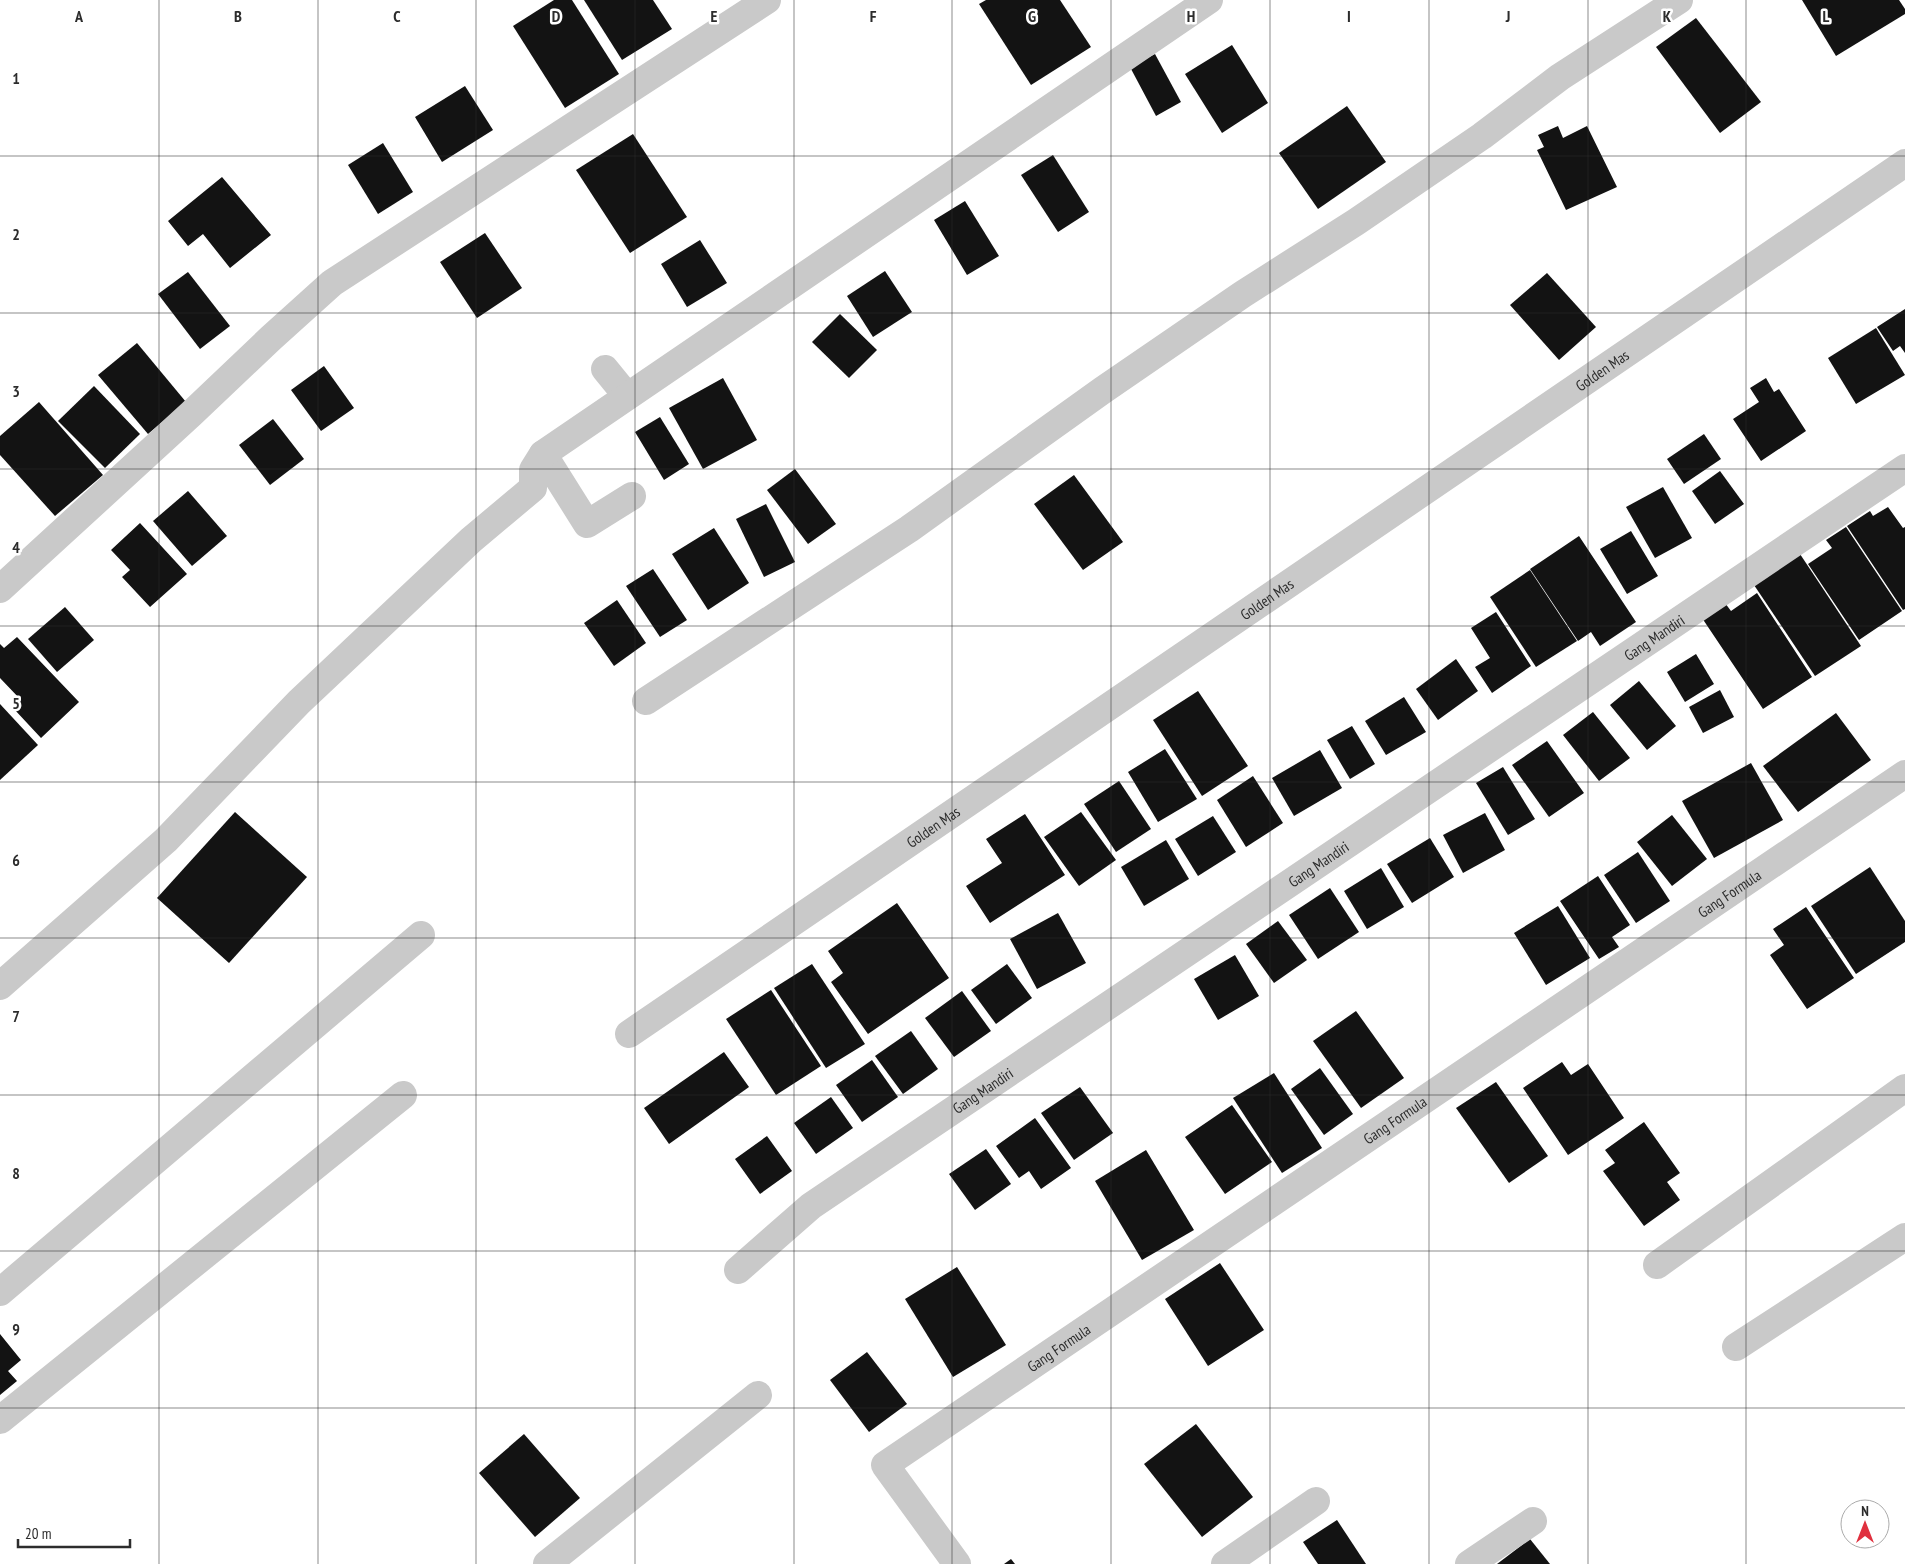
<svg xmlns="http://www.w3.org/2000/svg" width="1905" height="1564" viewBox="0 0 1905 1564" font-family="'PT Sans Narrow',sans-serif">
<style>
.building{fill:#131313}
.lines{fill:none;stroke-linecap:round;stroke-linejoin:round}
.minor{stroke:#c9c9c9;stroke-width:28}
.grid{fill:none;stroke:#2c2c2c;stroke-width:1;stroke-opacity:0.55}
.labels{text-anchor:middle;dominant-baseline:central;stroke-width:5;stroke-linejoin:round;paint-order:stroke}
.street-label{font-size:15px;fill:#2c2c2c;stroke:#fff}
.grid-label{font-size:16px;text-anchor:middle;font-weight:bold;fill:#2c2c2c;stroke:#fff;stroke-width:5;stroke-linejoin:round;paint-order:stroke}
</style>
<rect width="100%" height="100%" fill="#fff"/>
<!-- building -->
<g class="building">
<polygon points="554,0 572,0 619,74 565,108 513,26"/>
<polygon points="584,0 653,0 672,29 622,60"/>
<polygon points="986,0 1060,0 1091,47 1031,85 979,4"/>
<polygon points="1802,0 1899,0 1905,9 1905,14 1836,56"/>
<polygon points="1696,18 1761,102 1720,133 1656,47"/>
<polygon points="1232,45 1268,103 1222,133 1185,74"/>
<polygon points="1155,54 1181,102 1156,116 1130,67"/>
<polygon points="465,86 493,130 442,162 415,117"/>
<polygon points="1347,106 1386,162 1318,209 1279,153"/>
<polygon points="1558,126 1563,138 1587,126 1617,187 1566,210 1537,150 1544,147 1538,135"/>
<polygon points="633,134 687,217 630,253 576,170"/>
<polygon points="383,143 413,192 378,214 348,165"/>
<polygon points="1053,155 1089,212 1058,232 1021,175"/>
<polygon points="222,177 271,235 230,268 203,234 188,246 168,221"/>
<polygon points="965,201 999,256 967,275 934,220"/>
<polygon points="485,233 522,288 477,318 440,262"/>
<polygon points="700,240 727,283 687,307 661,264"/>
<polygon points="885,271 912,312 873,337 847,296"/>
<polygon points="188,272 230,326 200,349 158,294"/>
<polygon points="1547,273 1596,327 1559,360 1510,305"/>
<polygon points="1905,309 1905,353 1900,346 1893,351 1877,327"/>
<polygon points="840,314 877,350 849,378 812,342"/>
<polygon points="1876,328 1905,375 1856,404 1828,358"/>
<polygon points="137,343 186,402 148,434 98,375"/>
<polygon points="324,366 354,408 321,431 291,390"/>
<polygon points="723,378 757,440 703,469 669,408"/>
<polygon points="1766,378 1774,392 1779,389 1806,431 1761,461 1733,419 1759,402 1750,388"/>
<polygon points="94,386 140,434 105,468 58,421"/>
<polygon points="39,402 103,475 55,516 0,455 0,436"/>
<polygon points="660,417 689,464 664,480 635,432"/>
<polygon points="273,419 304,459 270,485 239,445"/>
<polygon points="1704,434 1721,459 1684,484 1667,459"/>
<polygon points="795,469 836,524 808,544 767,490"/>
<polygon points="1720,471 1744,504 1715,524 1692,491"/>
<polygon points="1074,475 1123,542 1083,570 1034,504"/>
<polygon points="1663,487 1692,538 1655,558 1626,507"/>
<polygon points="188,491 227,536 192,566 153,521"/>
<polygon points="766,504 795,562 764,577 736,519"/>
<polygon points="1888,507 1903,528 1905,527 1905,609 1903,610 1847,526 1870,511 1873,516"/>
<polygon points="140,523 187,574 150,607 122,577 130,570 111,550"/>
<polygon points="1846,527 1902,611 1859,640 1808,564 1832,548 1826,540"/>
<polygon points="714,528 749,583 708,610 672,554"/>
<polygon points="1631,531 1658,576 1627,594 1600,549"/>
<polygon points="1579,536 1636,622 1600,646 1591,632 1578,641 1530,569"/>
<polygon points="1800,554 1861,646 1815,676 1754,585"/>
<polygon points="653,569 687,620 660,637 626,586"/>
<polygon points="1530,570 1577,641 1536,667 1490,597"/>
<polygon points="1757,593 1812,677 1763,709 1702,618 1725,603 1731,611"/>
<polygon points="617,600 646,643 614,666 584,623"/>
<polygon points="65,607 94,640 57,672 28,639"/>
<polygon points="1496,612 1531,666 1492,693 1475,667 1490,658 1471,628"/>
<polygon points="17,637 79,702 41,738 14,709 20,699 0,678 0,644 4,648"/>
<polygon points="1696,654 1714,684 1685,702 1667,672"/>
<polygon points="1456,659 1478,691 1438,720 1416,689"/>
<polygon points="1639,681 1676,726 1647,750 1610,705"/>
<polygon points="1720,690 1734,717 1703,733 1689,707"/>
<polygon points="1198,691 1248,766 1202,796 1153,720"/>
<polygon points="1404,697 1426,732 1386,755 1365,721"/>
<polygon points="0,704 38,745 0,780"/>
<polygon points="1593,712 1630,758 1599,781 1563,735"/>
<polygon points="1836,713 1871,760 1798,812 1763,766"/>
<polygon points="1352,726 1375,764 1350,779 1327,740"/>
<polygon points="1547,741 1584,793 1549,817 1512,765"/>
<polygon points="1165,749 1197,799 1158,822 1128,772"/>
<polygon points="1320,750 1342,788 1294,816 1272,778"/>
<polygon points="1751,763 1783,820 1714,858 1682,801"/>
<polygon points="1503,767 1535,819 1508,835 1476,783"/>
<polygon points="1253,776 1283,823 1246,847 1217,800"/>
<polygon points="1119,781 1151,829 1116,852 1084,804"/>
<polygon points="235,812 307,877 229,963 157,898"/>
<polygon points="1081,812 1116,860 1079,886 1044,837"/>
<polygon points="1485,813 1505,850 1463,873 1443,835"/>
<polygon points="1025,814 1065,875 990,923 966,886 1002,863 986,839"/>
<polygon points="1672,815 1707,859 1672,886 1637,842"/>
<polygon points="1213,816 1236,852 1198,876 1175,839"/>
<polygon points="1430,838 1454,877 1412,903 1387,864"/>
<polygon points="1166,840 1189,879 1144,906 1121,867"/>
<polygon points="1638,852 1670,901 1636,923 1604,875"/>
<polygon points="1870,867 1905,921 1905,942 1856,974 1811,906"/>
<polygon points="1381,868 1404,907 1367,929 1344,891"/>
<polygon points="1598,876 1630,925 1612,937 1619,947 1599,959 1560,901"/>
<polygon points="1330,888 1359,932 1318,959 1289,915"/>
<polygon points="897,903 949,978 868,1034 831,982 843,973 828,951"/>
<polygon points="1558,906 1590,958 1546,985 1514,933"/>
<polygon points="1806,907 1854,978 1807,1009 1770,955 1784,945 1773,929"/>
<polygon points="1058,913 1086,963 1037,989 1010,939"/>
<polygon points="1278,921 1307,960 1274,983 1246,944"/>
<polygon points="1235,955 1259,996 1218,1020 1194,979"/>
<polygon points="812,964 865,1044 826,1068 774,988"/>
<polygon points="1007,964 1032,998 996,1024 971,990"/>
<polygon points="771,990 821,1066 776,1095 726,1019"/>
<polygon points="962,991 991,1031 954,1057 925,1018"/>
<polygon points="1356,1011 1404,1078 1361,1108 1313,1041"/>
<polygon points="911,1031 938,1069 903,1094 875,1056"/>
<polygon points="724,1052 749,1087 669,1144 644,1108"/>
<polygon points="872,1060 898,1097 862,1122 836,1085"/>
<polygon points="1562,1062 1571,1075 1588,1064 1624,1118 1568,1155 1523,1088"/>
<polygon points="1320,1068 1353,1114 1324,1135 1291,1089"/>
<polygon points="1274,1073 1322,1148 1282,1173 1233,1098"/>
<polygon points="1496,1082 1548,1156 1509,1183 1456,1108"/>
<polygon points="1080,1087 1113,1133 1074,1160 1041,1113"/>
<polygon points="831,1097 853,1128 816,1154 794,1123"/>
<polygon points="1232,1105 1272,1162 1225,1194 1185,1137"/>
<polygon points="1035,1118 1071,1168 1041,1189 1029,1171 1019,1178 996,1146"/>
<polygon points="1644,1122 1680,1173 1667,1182 1680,1200 1644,1226 1603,1171 1615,1163 1605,1150"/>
<polygon points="767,1136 792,1171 760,1194 735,1159"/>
<polygon points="986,1149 1011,1184 975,1210 949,1174"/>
<polygon points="1146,1150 1194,1230 1142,1260 1095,1181"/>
<polygon points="1220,1263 1264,1330 1208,1366 1165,1299"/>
<polygon points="957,1267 1006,1345 953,1377 905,1299"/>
<polygon points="0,1334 21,1360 8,1371 17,1381 0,1395"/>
<polygon points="867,1352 907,1404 869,1432 830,1380"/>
<polygon points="1196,1424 1253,1497 1202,1537 1144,1464"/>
<polygon points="524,1434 580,1498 535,1537 479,1473"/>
<polygon points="1337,1520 1366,1564 1318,1564 1303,1542"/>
<polygon points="1530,1539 1550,1564 1497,1564"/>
<polygon points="1011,1559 1015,1564 1004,1564"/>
</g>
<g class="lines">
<!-- minor -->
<g class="minor">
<polyline points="605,369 627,396"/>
<polyline points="543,454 587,524 632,496"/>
<polyline points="0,589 191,414 271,338 332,283 767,0"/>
<polyline points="646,701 909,529 1103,390 1243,294 1356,222 1482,136 1560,77 1679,0"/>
<polyline points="0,986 166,840 299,702 471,540 533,488 533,470 543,454 1209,0"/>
<path id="s1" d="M629 1034 1905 163"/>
<polyline points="1657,1265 1905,1088"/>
<path id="s2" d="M738 1270 811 1206 1905 468"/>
<polyline points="0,1292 421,935"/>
<polyline points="1736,1347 1905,1237"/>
<polyline points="0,1420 403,1095"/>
<polyline points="547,1564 758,1395"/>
<path id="s3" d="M957 1564 885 1465 1905 774"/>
<polyline points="1225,1564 1316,1501"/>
<polyline points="1469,1564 1533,1521"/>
</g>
</g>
<!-- grid -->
<path class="grid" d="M159 0V1564M318 0V1564M476 0V1564M635 0V1564M794 0V1564M952 0V1564M1111 0V1564M1270 0V1564M1429 0V1564M1588 0V1564M1746 0V1564M0 156H1905M0 313H1905M0 469H1905M0 626H1905M0 782H1905M0 938H1905M0 1095H1905M0 1251H1905M0 1408H1905"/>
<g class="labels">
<!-- street labels -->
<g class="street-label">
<text stroke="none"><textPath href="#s1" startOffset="1178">Golden Mas</textPath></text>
<text stroke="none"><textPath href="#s1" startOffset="772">Golden Mas</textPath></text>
<text stroke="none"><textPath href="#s2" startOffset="1114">Gang Mandiri</textPath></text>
<text stroke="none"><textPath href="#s1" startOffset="368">Golden Mas</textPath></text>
<text stroke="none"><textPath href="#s2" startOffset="709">Gang Mandiri</textPath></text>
<text stroke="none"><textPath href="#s3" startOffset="1142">Gang Formula</textPath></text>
<text stroke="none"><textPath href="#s2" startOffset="304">Gang Mandiri</textPath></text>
<text stroke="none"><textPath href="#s3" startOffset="738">Gang Formula</textPath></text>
<text stroke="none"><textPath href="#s3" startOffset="332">Gang Formula</textPath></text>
</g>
</g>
<g class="grid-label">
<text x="79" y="22">A</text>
<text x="238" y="22">B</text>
<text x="397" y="22">C</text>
<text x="556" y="22">D</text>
<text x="714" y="22">E</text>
<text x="873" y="22">F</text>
<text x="1032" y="22">G</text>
<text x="1191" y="22">H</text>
<text x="1349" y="22">I</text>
<text x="1508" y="22">J</text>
<text x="1667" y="22">K</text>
<text x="1826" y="22">L</text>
<text x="16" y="84">1</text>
<text x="16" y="240">2</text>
<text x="16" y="397">3</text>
<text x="16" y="553">4</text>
<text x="16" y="709">5</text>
<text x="16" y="866">6</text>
<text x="16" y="1022">7</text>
<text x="16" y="1179">8</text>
<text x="16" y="1335">9</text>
</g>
<!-- north arrow -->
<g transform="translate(1865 1524)"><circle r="24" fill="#ffffff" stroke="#ababab"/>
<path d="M0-4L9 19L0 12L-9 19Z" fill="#e0303e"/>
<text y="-8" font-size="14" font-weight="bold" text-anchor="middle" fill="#2c2c2c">N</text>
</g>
<!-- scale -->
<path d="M18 1539v8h112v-8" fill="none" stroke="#2c2c2c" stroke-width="2.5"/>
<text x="25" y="1539" font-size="15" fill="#2c2c2c" stroke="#ffffff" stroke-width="4" paint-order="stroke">20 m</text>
</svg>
